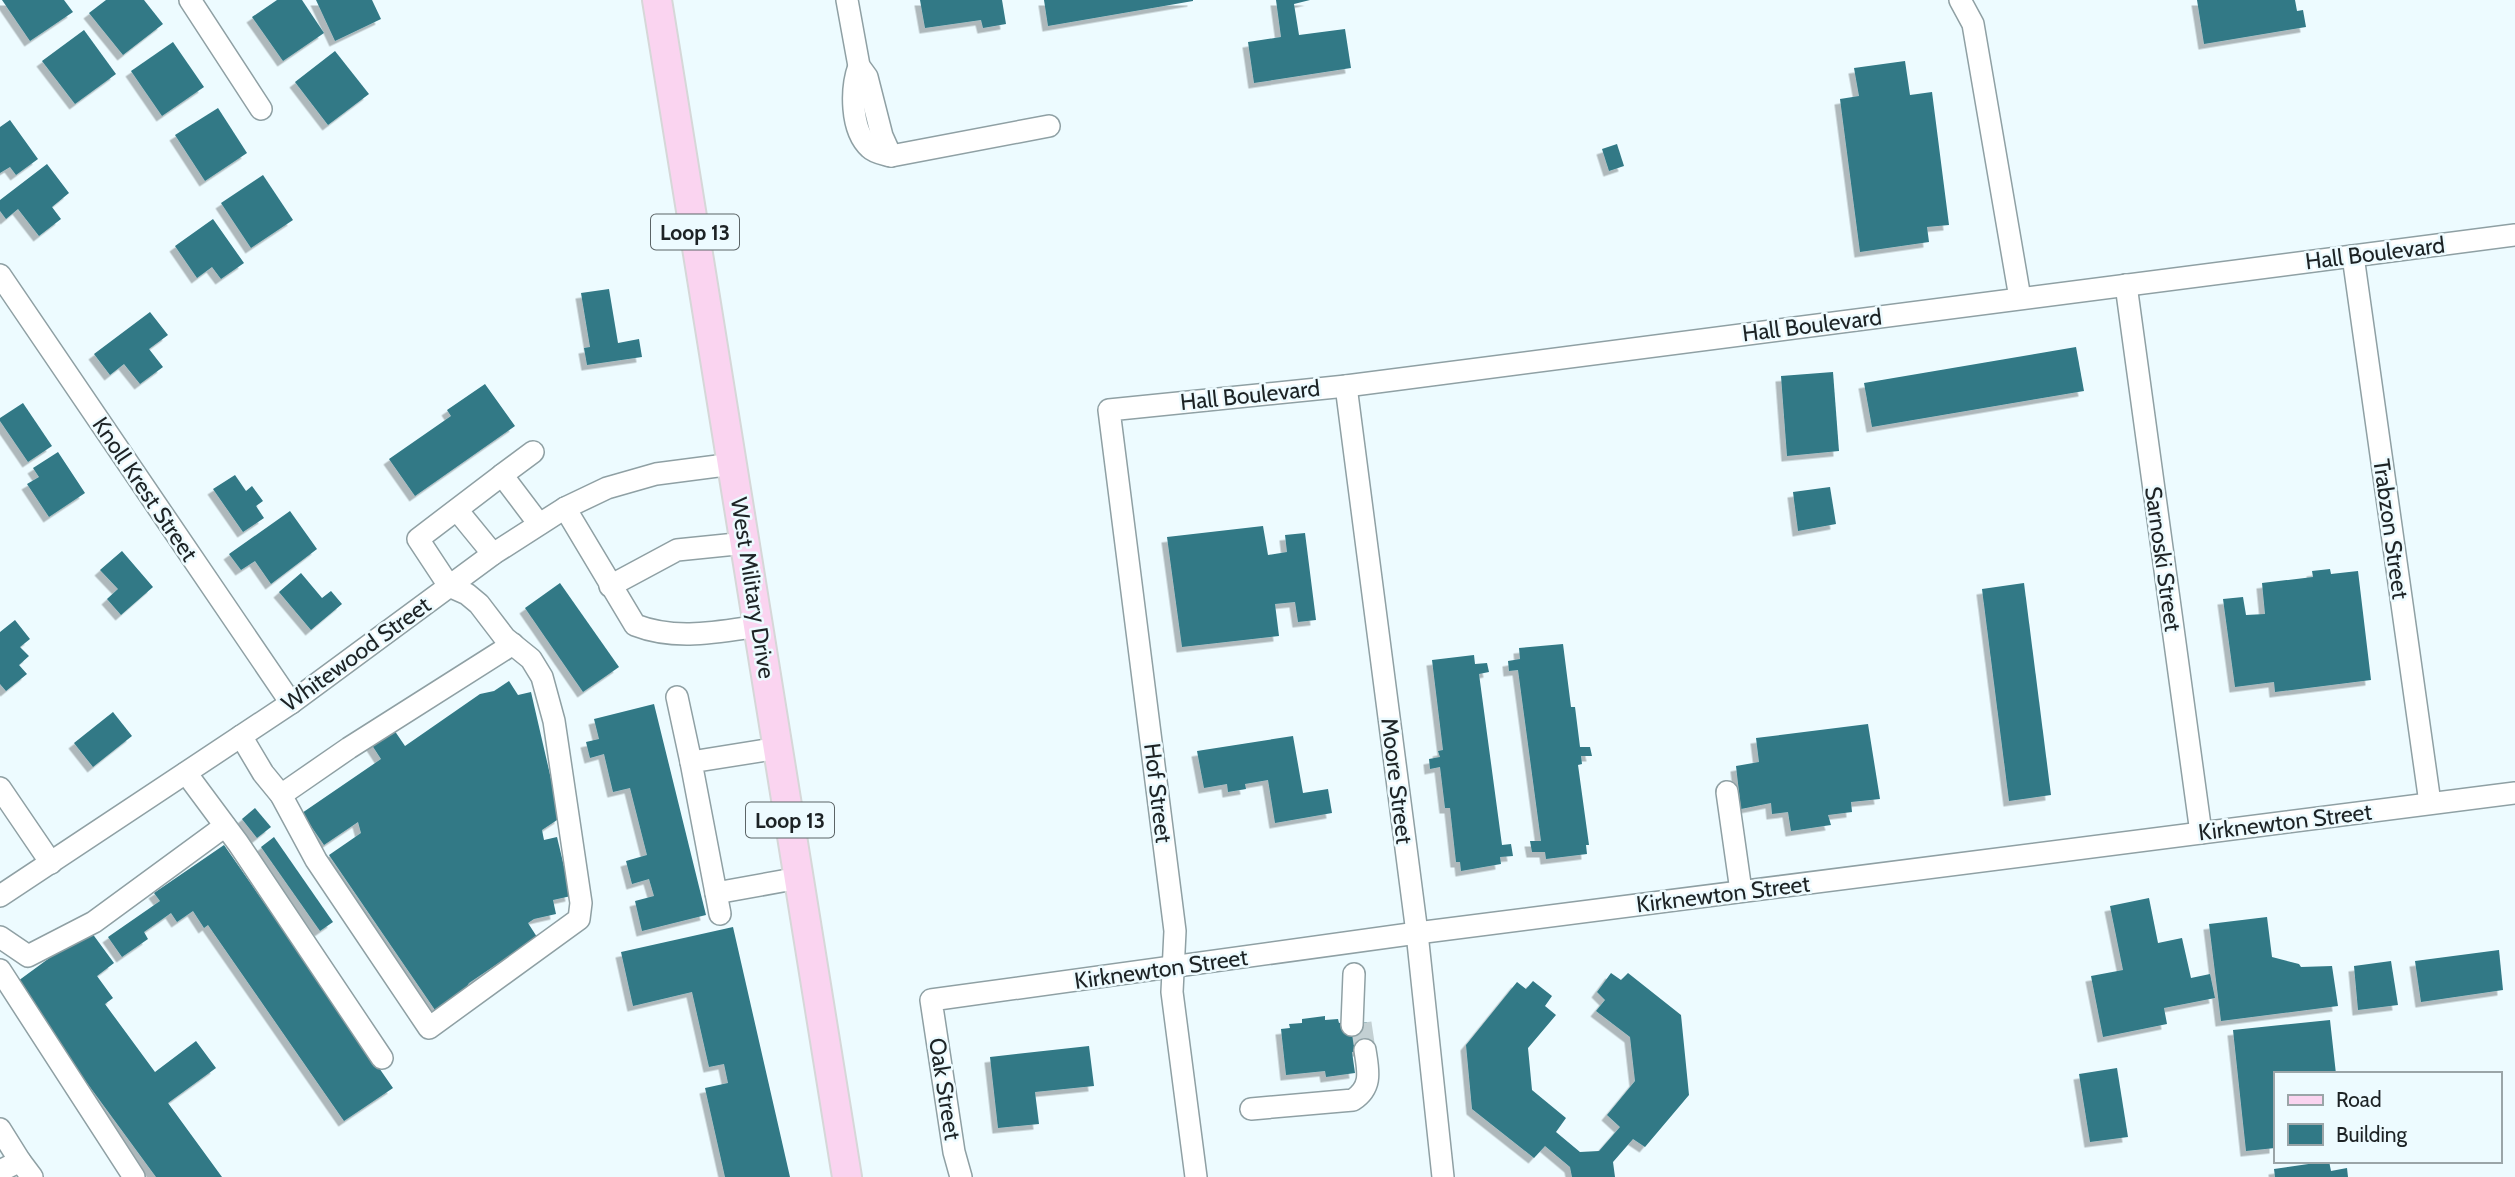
<svg xmlns="http://www.w3.org/2000/svg" width="2515" height="1177" viewBox="0 0 2515 1177" font-family="Cabin,sans-serif">
<style>
.building{fill:#317986;filter:url(#shadow)}
.lines{fill:none;stroke-linecap:round;stroke-linejoin:round}
.minor-tunnel{stroke:#c3d0d3;stroke-width:21;stroke-dasharray:21 10;stroke-linecap:butt}
.minor-casing{stroke:#8fa0a4;stroke-width:24}
.major-casing{stroke:#d6d7d8;stroke-width:32}
.minor{stroke:#fff;stroke-width:21}
.major{stroke:#fad4f0;stroke-width:28}
.labels{text-anchor:middle;dominant-baseline:central;stroke-width:5;stroke-linejoin:round;paint-order:stroke}
.shield{fill:#edfbff;stroke:#5b6466;stroke-width:2}
.shield-label{font-size:21px;font-weight:bold;fill:#1d2325}
.street-label{font-size:23px;fill:#1d2325;stroke:#edfbff}
</style>
<defs>
<filter id="shadow"><feDropShadow dx="-5.5" dy="5.5" stdDeviation="0" flood-color="#0004"/></filter>
</defs>
<rect width="100%" height="100%" fill="#edfbff"/>
<!-- building -->
<g class="building">
<polygon points="2,0 64,0 73,12 30,41"/>
<polygon points="106,0 144,0 163,24 123,55 89,13"/>
<polygon points="277,0 302,0 324,33 283,61 252,17"/>
<polygon points="316,0 372,0 381,19 335,41"/>
<polygon points="920,0 1002,0 1006,24 983,28 981,20 925,28"/>
<polygon points="1044,0 1193,0 1193,1 1048,26"/>
<polygon points="1276,0 1310,0 1294,4 1299,35 1345,29 1351,68 1254,83 1248,42 1281,37"/>
<polygon points="2197,0 2295,0 2297,11 2303,10 2306,27 2204,44"/>
<polygon points="84,30 116,74 75,104 42,61"/>
<polygon points="173,42 204,87 162,116 131,71"/>
<polygon points="335,51 369,94 328,125 295,82"/>
<polygon points="1905,61 1910,95 1932,92 1949,225 1927,227 1929,242 1860,252 1840,99 1859,96 1854,68"/>
<polygon points="218,108 247,153 205,181 175,135"/>
<polygon points="10,120 38,159 16,175 10,167 0,173 0,127"/>
<polygon points="1617,144 1624,166 1609,171 1602,149"/>
<polygon points="47,164 69,193 52,207 61,219 39,236 18,209 6,219 0,211 0,200"/>
<polygon points="263,175 293,220 251,248 221,203"/>
<polygon points="213,219 244,263 221,279 212,267 197,278 175,246"/>
<polygon points="609,289 618,343 639,339 642,357 587,365 584,348 590,347 581,293"/>
<polygon points="150,312 168,335 149,349 163,367 140,384 124,364 110,375 94,354"/>
<polygon points="2076,347 2084,391 1872,427 1864,383"/>
<polygon points="1833,372 1839,451 1787,456 1781,376"/>
<polygon points="485,384 515,426 415,496 389,459 451,416 447,410"/>
<polygon points="23,403 52,446 28,462 0,421 0,418"/>
<polygon points="58,452 85,493 49,517 27,484 39,477 33,468"/>
<polygon points="235,475 246,491 252,486 263,501 256,506 264,518 243,532 213,489"/>
<polygon points="1830,487 1836,524 1798,531 1793,492"/>
<polygon points="290,511 317,549 271,584 255,561 241,570 229,554"/>
<polygon points="1263,526 1268,555 1287,552 1285,535 1305,533 1316,620 1298,622 1295,602 1275,604 1279,636 1182,647 1167,537"/>
<polygon points="122,551 153,587 121,615 107,599 118,589 100,570"/>
<polygon points="2330,569 2331,574 2358,571 2371,680 2275,692 2274,682 2235,687 2223,599 2243,597 2246,615 2265,614 2262,583 2313,577 2312,571"/>
<polygon points="301,573 322,598 331,591 342,604 311,630 279,592"/>
<polygon points="560,583 619,667 583,692 525,608"/>
<polygon points="2024,583 2051,795 2009,801 1982,589"/>
<polygon points="15,620 30,639 20,647 29,656 19,665 27,674 6,691 0,684 0,632"/>
<polygon points="1563,644 1571,707 1575,707 1580,747 1590,747 1592,756 1581,756 1582,764 1578,765 1589,845 1586,845 1587,854 1546,859 1545,852 1532,852 1530,841 1541,841 1518,670 1509,671 1508,661 1520,659 1519,648"/>
<polygon points="1474,655 1475,664 1487,663 1489,672 1479,674 1502,845 1511,844 1513,856 1500,857 1501,864 1461,871 1460,862 1456,862 1450,808 1445,808 1440,767 1430,769 1429,759 1440,757 1438,751 1443,750 1432,660"/>
<polygon points="509,681 518,695 531,692 560,818 542,830 544,840 557,837 571,896 553,900 556,914 534,919 528,923 537,937 469,983 464,991 435,1010 329,855 361,833 358,822 324,845 302,813 381,759 368,739 390,724 405,746 480,694 494,691"/>
<polygon points="654,704 706,915 642,931 635,901 654,896 649,879 632,884 626,861 647,855 630,788 613,792 604,754 590,758 586,742 599,739 594,719"/>
<polygon points="113,712 132,736 93,767 74,743"/>
<polygon points="1868,724 1880,799 1851,802 1852,812 1828,815 1831,825 1791,831 1788,812 1772,814 1771,803 1741,809 1736,766 1759,762 1756,738"/>
<polygon points="1293,736 1303,793 1328,789 1332,813 1275,823 1268,780 1245,784 1246,789 1228,792 1227,784 1204,788 1197,751"/>
<polygon points="255,808 271,827 257,838 242,819"/>
<polygon points="274,837 333,922 320,931 261,847"/>
<polygon points="224,845 393,1088 344,1121 208,925 204,928 193,911 177,922 171,913 144,932 148,939 122,957 108,937 160,901 154,893"/>
<polygon points="2149,898 2158,943 2182,938 2191,978 2210,974 2215,998 2164,1008 2167,1024 2103,1037 2091,976 2123,970 2110,906"/>
<polygon points="2267,917 2272,957 2299,964 2301,967 2332,966 2338,1006 2221,1021 2209,924"/>
<polygon points="733,927 790,1177 725,1177 705,1088 728,1083 724,1064 709,1067 692,992 633,1006 621,952"/>
<polygon points="89,929 114,963 97,976 113,998 105,1004 155,1072 196,1041 216,1068 168,1103 222,1177 156,1177 35,1012 18,981"/>
<polygon points="2499,950 2503,990 2421,1002 2415,961"/>
<polygon points="2391,961 2398,1005 2358,1010 2354,966"/>
<polygon points="1611,973 1621,980 1628,973 1681,1015 1689,1095 1645,1147 1633,1139 1613,1162 1615,1177 1572,1177 1570,1167 1545,1146 1534,1158 1472,1109 1466,1045 1517,982 1526,989 1533,981 1552,996 1545,1006 1556,1015 1528,1048 1532,1090 1566,1118 1556,1132 1580,1152 1599,1151 1620,1127 1607,1115 1635,1081 1630,1037 1596,1011 1605,1000 1597,992"/>
<polygon points="1325,1016 1325,1020 1338,1019 1339,1023 1349,1021 1349,1025 1367,1022 1372,1049 1352,1052 1355,1073 1326,1077 1325,1071 1286,1075 1281,1029 1290,1028 1289,1024 1302,1023 1302,1019"/>
<polygon points="2330,1020 2336,1074 2275,1074 2275,1148 2246,1151 2233,1030"/>
<polygon points="1089,1046 1094,1086 1035,1092 1039,1124 998,1128 990,1057"/>
<polygon points="2117,1068 2128,1137 2090,1142 2079,1074"/>
<polygon points="2329,1161 2331,1171 2347,1168 2348,1177 2275,1177 2274,1169"/>
</g>
<g class="lines">
<!-- minor-tunnel -->
<polyline class="minor-tunnel" points="1361,1023 1365,1050"/>
<defs>
<g id="minor">
<polyline points="190,0 261,109"/>
<polyline points="847,0 859,66 867,77 882,136 891,156"/>
<polyline points="1960,0 1973,24 2020,298"/>
<path d="M859 66C851 88 850 130 870 148 875 153 884 154 891 156L1049 126"/>
<polyline points="2353,256 2430,803"/>
<polyline points="0,275 291,703"/>
<polyline points="2126,285 2201,833"/>
<polyline points="1346,386 1417,933 1443,1177"/>
<polyline points="533,452 502,475 539,524"/>
<path d="M565 508 635 625C676 641 717 632 759 626"/>
<polyline points="457,510 493,554"/>
<polyline points="610,586 677,550 746,543"/>
<polyline points="677,697 691,762"/>
<polyline points="241,736 263,773 281,795 316,860 429,1028 579,919 581,903 554,721 542,677 531,659 505,638 479,604 467,594 449,586 418,539 502,475"/>
<polyline points="779,748 691,762 716,893 799,878"/>
<polyline points="186,773 238,843 382,1058"/>
<polyline points="0,788 51,863"/>
<polyline points="1727,792 1741,891"/>
<polyline points="281,795 349,748 513,644"/>
<polyline points="716,893 720,914"/>
<polyline points="0,896 291,703 493,554 565,508 607,488 656,474 733,464"/>
<polyline points="0,937 28,956 94,922 225,826"/>
<polyline points="0,970 134,1177"/>
<polyline points="1352,1025 1354,974"/>
<path d="M1251 1109 1353 1100C1373 1087 1368 1070 1365 1050"/>
<polyline points="0,1129 20,1161"/>
<polyline points="0,1171 20,1161 32,1177"/>
<polyline points="961,1177 954,1152 931,1000 1417,933 2515,793"/>
<polyline points="1196,1177 1172,992 1175,931 1109,410 1346,386 2515,235"/>
</g>
<polyline id="major" points="657,0 847,1177"/>
</defs>
<!-- minor casing -->
<use href="#minor" class="minor-casing"/>
<!-- major casing -->
<use href="#major" class="major-casing"/>
<!-- minor -->
<use href="#minor" class="minor"/>
<!-- major -->
<use href="#major" class="major"/>
</g>
<g class="labels">
<!-- shield labels -->
<g class="shield">
<rect x="651" y="214.5" width="88" height="35" rx="5"/>
<rect x="746" y="802.5" width="88" height="35" rx="5"/>
</g>
<g class="shield-label">
<text x="695" y="232">Loop 13</text>
<text x="790" y="820">Loop 13</text>
</g>
<!-- street labels -->
<g class="street-label">
<text transform="translate(2375 253) rotate(-7)">Hall Boulevard</text>
<text transform="translate(1812 325) rotate(-7)">Hall Boulevard</text>
<text transform="translate(1250 395) rotate(-6)">Hall Boulevard</text>
<text transform="translate(145 489) rotate(56)">Knoll Krest Street</text>
<text transform="translate(2391 529) rotate(82)">Trabzon Street</text>
<text transform="translate(2163 559) rotate(82)">Sarnoski Street</text>
<text transform="translate(753 588) rotate(81)">West Military Drive</text>
<text transform="translate(356 654) rotate(-36)">Whitewood Street</text>
<text transform="translate(1397 781) rotate(83)">Moore Street</text>
<text transform="translate(1158 793) rotate(83)">Hof Street</text>
<text transform="translate(2285 822) rotate(-7)">Kirknewton Street</text>
<text transform="translate(1723 894) rotate(-7)">Kirknewton Street</text>
<text transform="translate(1161 969) rotate(-8)">Kirknewton Street</text>
<text transform="translate(945 1089) rotate(81)">Oak Street</text>
</g>
</g>
<!-- legend -->
<rect x="2274" y="1072" width="228" height="91" fill="#edfbff" stroke="#9aa5a8" stroke-width="2"/>
<rect x="2288" y="1095" width="35" height="10" fill="#fad4f0" stroke="#9aa5a8" stroke-width="2"/>
<text x="2336" y="1107" font-size="21" fill="#1d2325">Road</text>
<rect x="2288" y="1124" width="35" height="21" fill="#317986" stroke="#9aa5a8" stroke-width="2"/>
<text x="2336" y="1142" font-size="21" fill="#1d2325">Building</text>
</svg>
